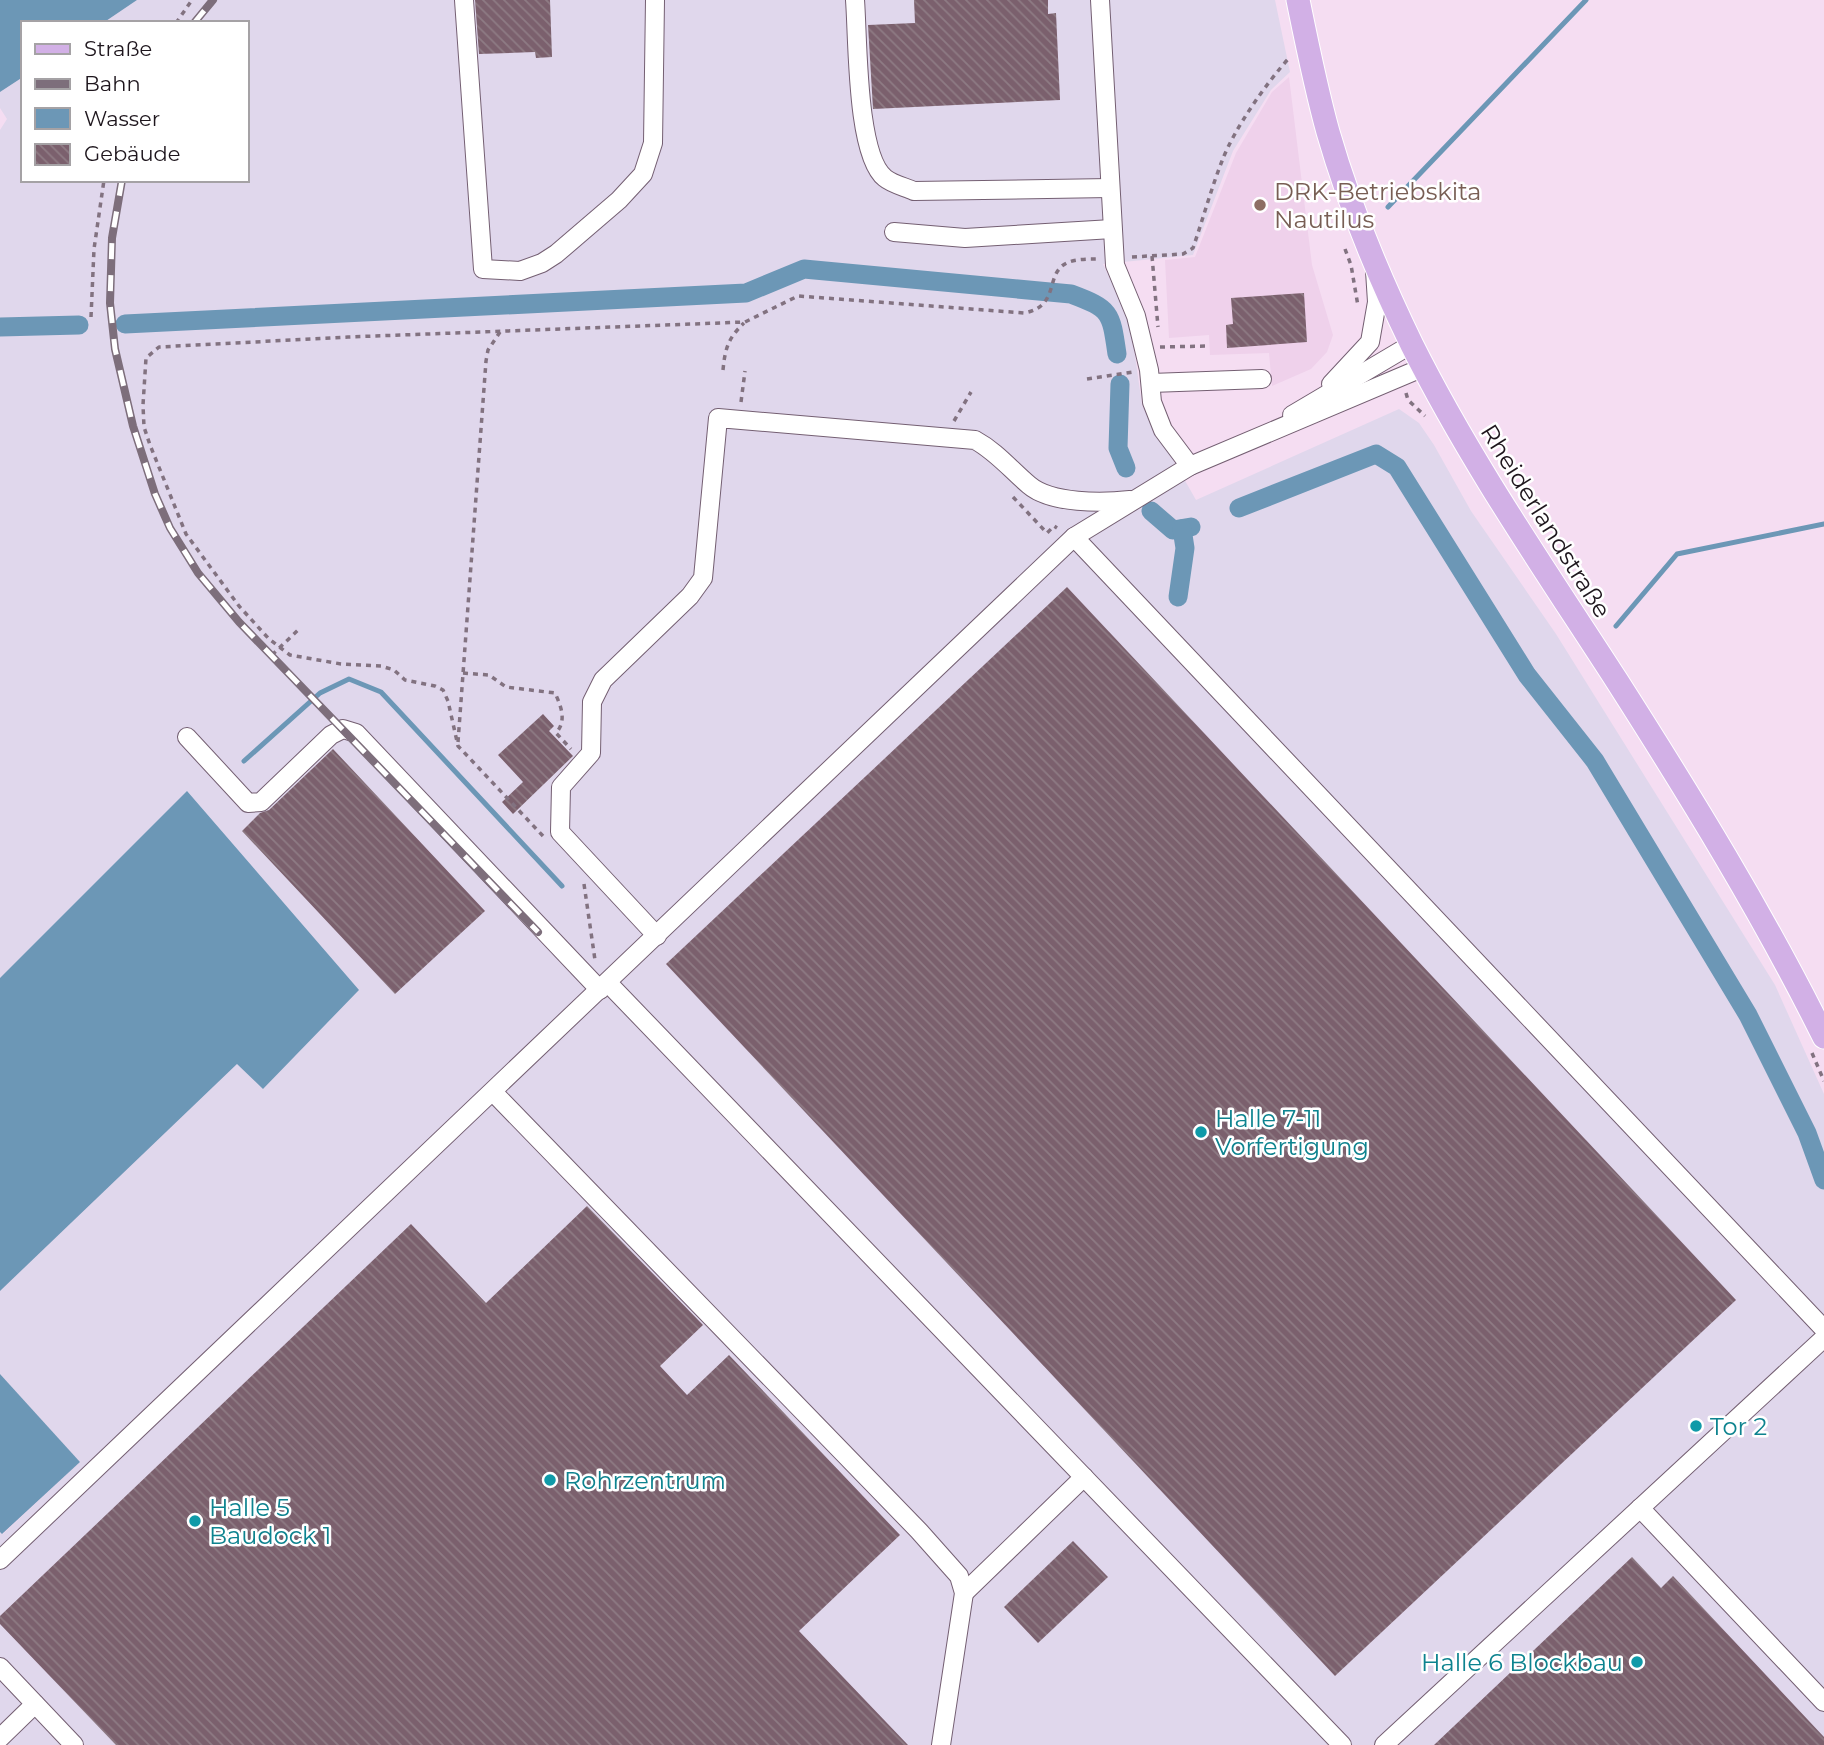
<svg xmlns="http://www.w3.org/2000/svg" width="1824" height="1745" viewBox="0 0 1824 1745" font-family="Montserrat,sans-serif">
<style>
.built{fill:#efd1eb}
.industrial{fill:#e0d7ec}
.water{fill:#6c97b6}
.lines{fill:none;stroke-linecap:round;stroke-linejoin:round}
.stream{stroke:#6c97b6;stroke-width:5}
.canal{stroke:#6c97b6;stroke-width:19}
.building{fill:url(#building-back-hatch)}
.minor-casing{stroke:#745f72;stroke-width:20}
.major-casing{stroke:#fff;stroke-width:25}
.path{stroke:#827280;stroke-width:3.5;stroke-dasharray:5 5;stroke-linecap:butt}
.minor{stroke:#fff;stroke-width:18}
.major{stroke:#d2b0e6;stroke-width:23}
.rail-casing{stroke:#7d6e7b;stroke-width:8}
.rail{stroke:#fff;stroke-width:5;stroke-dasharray:16;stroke-linecap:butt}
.education-dot{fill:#8d6e63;stroke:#fff;stroke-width:2.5}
.culture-dot{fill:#0f9aa8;stroke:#fff;stroke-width:2.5}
.labels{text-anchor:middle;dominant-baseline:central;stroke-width:5;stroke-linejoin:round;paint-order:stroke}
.education-label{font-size:24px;fill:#785e54;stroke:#fff;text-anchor:start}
.street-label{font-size:24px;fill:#1e161d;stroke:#fff}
.culture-label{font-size:24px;fill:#0d838f;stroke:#fff;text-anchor:start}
</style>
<defs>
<pattern id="building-back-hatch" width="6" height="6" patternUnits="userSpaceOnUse" patternTransform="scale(1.75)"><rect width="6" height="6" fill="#7b606d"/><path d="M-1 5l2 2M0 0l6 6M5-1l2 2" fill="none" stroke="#8e7b84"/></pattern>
</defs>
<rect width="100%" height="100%" fill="#f5ddf2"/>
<!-- built -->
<polygon class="built" points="1289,77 1312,265 1333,335 1327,352 1311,369 1272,386 1269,353 1210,355 1209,335 1169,338 1165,260 1195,257 1236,153 1272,92"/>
<!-- industrial -->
<polygon class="industrial" points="137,0 1275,0 1290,72 1271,90 1233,151 1193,255 1103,264 1130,320 1142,405 1196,500 1399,409 1419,423 1434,445 1471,511 1556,634 1775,985 1824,1094 1824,1745 0,1745 0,1532 3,1534 80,1462 0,1374 0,1291 238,1063 263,1088 359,990 6,973 0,978 0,130 7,119 0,108 0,92 23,77 23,180 247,180 247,23 103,23"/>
<!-- water -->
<g class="water">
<polygon points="0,0 137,0 103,23 23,23 23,77 0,92"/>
<polygon points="187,791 359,990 263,1089 237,1064 0,1291 0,978"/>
<polygon points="0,1374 80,1462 2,1534 0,1532"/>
</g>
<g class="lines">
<!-- stream -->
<g class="stream">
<polyline points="1388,207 1586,0"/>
<polyline points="1616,626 1677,554 1824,524"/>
<polyline points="244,761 320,693 349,679 381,692 562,886"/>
</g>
<!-- canal -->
<g class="canal">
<path d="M125 324 746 293 804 269 1071 294C1111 309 1111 312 1117 354"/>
<polyline points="0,327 79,325"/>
<polyline points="1120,384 1118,448 1126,468"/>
<polyline points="1239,508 1376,454 1397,467 1527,675 1595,761 1748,1015 1807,1133 1824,1180"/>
<polyline points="1151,511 1173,530 1191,527"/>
<polyline points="1178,597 1185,548 1182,529"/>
</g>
</g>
<!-- building -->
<g class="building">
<polygon points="475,0 550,0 552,57 536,58 535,52 479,54"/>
<polygon points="914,0 1048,0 1048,14 1056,13 1060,100 873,109 868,25 915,23"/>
<polygon points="1304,293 1307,342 1227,348 1226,325 1233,324 1231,298"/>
<polygon points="1067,587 1736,1300 1335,1676 666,964"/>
<polygon points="543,714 554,726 549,731 573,756 513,814 502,802 523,782 498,755"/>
<polygon points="333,749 485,911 395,994 242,831 260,813 269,810"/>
<polygon points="587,1206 703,1325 660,1366 687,1395 729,1355 900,1535 799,1631 908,1745 116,1745 0,1624 0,1616 411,1224 486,1303"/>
<polygon points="1073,1541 1108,1577 1038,1643 1004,1607"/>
<polygon points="1632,1557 1661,1588 1673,1576 1824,1737 1824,1745 1434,1745"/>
</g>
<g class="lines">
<defs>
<g id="minor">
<polyline points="464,0 483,269 520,271 542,263 556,254 619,200 643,174 653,143 655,0"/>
<path d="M855 0C858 37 856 155 885 178 892 184 905 187 914 191L1110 188"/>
<polyline points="1100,0 1115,265 1136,316 1149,370 1152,402 1163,430 1190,466"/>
<polyline points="894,232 965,238 1112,229"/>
<polyline points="1151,383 1262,379"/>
<polyline points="1331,384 1370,342 1377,302 1375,271"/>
<polyline points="1292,415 1412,344"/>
<polyline points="1074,537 1824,1329"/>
<polyline points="187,737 248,803 261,802 331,735 343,729 356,733 600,990"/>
<path d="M657 936 560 832 561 787 591 753 592 702 603 680 690 596 703 578 718 418 975 440C997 452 1011 470 1029 485 1051 504 1103 503 1130 500"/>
<polyline points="608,983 1342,1745"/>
<polyline points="493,1092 919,1531 959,1576 964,1593 941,1745"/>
<polyline points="1640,1508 1824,1702"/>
<polyline points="0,1560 1074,537 1190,466 1424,367"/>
<polyline points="964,1593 1084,1477"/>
<polyline points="0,1667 74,1745"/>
<polyline points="0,1738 35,1704"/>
<polyline points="1384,1745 1824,1338"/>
</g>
<path id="major" d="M1298 0C1307 44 1316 89 1328 132 1349 205 1379 277 1412 345 1471 463 1546 571 1617 681 1691 797 1763 914 1824 1037"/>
</defs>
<!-- minor casing -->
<use href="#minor" class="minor-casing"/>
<!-- major casing -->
<use href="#major" class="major-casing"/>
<!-- path -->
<g class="path">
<polyline points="176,23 192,0"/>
<polyline points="1345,249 1351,265 1358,306"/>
<polyline points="1152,256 1158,327"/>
<path d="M1132 257 1183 254 1193 248C1203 219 1211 189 1222 161 1234 129 1267 82 1290 57"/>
<polyline points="91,317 94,249 104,180"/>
<polyline points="1160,347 1210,346"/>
<path d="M723 370C725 349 728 338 744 323"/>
<polyline points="1087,379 1133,372"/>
<polyline points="1406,393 1408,400 1425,416"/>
<polyline points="741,402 745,371"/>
<polyline points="954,421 971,392"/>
<polyline points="1013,497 1047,533 1054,526 1057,528"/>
<polyline points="272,655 298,630"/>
<path d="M463 673 489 675 506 687 555 693C561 706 567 721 556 733L571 749"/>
<polyline points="458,742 486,361 488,350 500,332"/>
<path d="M543 836 458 746 448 701 443 690 435 686 405 680 394 670 381 666 341 664 290 655 269 639 239 606 186 534 150 445 144 427 143 405 146 358 159 347 348 337 745 322 798 296 1024 313C1062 306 1043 272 1069 262 1077 259 1087 259 1096 259"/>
<polyline points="584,884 595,960"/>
<polyline points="1812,1053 1824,1081"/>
</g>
<!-- minor -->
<use href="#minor" class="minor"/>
<!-- major -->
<use href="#major" class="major"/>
<defs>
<g id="rail">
<polyline points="194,23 213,0"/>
<polyline points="122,180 112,238 110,303 115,349 133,426 155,494 170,528 198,573 239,622 538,932"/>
</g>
</defs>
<!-- rail casing -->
<use href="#rail" class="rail-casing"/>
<!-- rail -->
<use href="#rail" class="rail"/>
</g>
<!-- markers -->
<circle class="education-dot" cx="1260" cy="205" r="7"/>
<g class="culture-dot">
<circle cx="1201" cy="1132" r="7"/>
<circle cx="1696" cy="1426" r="7"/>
<circle cx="550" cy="1480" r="7"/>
<circle cx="195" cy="1521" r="7"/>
<circle cx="1637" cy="1662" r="7"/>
</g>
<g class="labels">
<!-- education labels -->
<g class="education-label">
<text x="1274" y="191">DRK-Betriebskita<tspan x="1274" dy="28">Nautilus</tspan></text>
</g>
<!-- street labels -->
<g class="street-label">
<text transform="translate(1546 521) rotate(58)">Rheiderlandstraße</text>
</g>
<!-- culture labels -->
<g class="culture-label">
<text x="1215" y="1118">Halle 7-11<tspan x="1215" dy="28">Vorfertigung</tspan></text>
<text x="1710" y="1426">Tor 2</text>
<text x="564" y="1480">Rohrzentrum</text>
<text x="209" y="1507">Halle 5<tspan x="209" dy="28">Baudock 1</tspan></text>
<text x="1623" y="1662" text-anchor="end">Halle 6 Blockbau</text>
</g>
</g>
<!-- legend -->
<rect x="21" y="21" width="228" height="161" fill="#ffffff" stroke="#a5a2a5" stroke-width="2"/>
<rect x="35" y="44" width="35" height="10" fill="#d2b0e6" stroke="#a5a2a5" stroke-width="2"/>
<text x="84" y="56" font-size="21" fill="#1e161d">Straße</text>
<rect x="35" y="79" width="35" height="10" fill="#7d6e7b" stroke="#a5a2a5" stroke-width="2"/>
<text x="84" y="91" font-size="21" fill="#1e161d">Bahn</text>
<rect x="35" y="108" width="35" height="21" fill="#6c97b6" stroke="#a5a2a5" stroke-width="2"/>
<text x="84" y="126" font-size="21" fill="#1e161d">Wasser</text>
<rect x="35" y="144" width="35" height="21" fill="url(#building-back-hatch)" stroke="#a5a2a5" stroke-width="2"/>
<text x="84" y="161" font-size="21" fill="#1e161d">Gebäude</text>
</svg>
